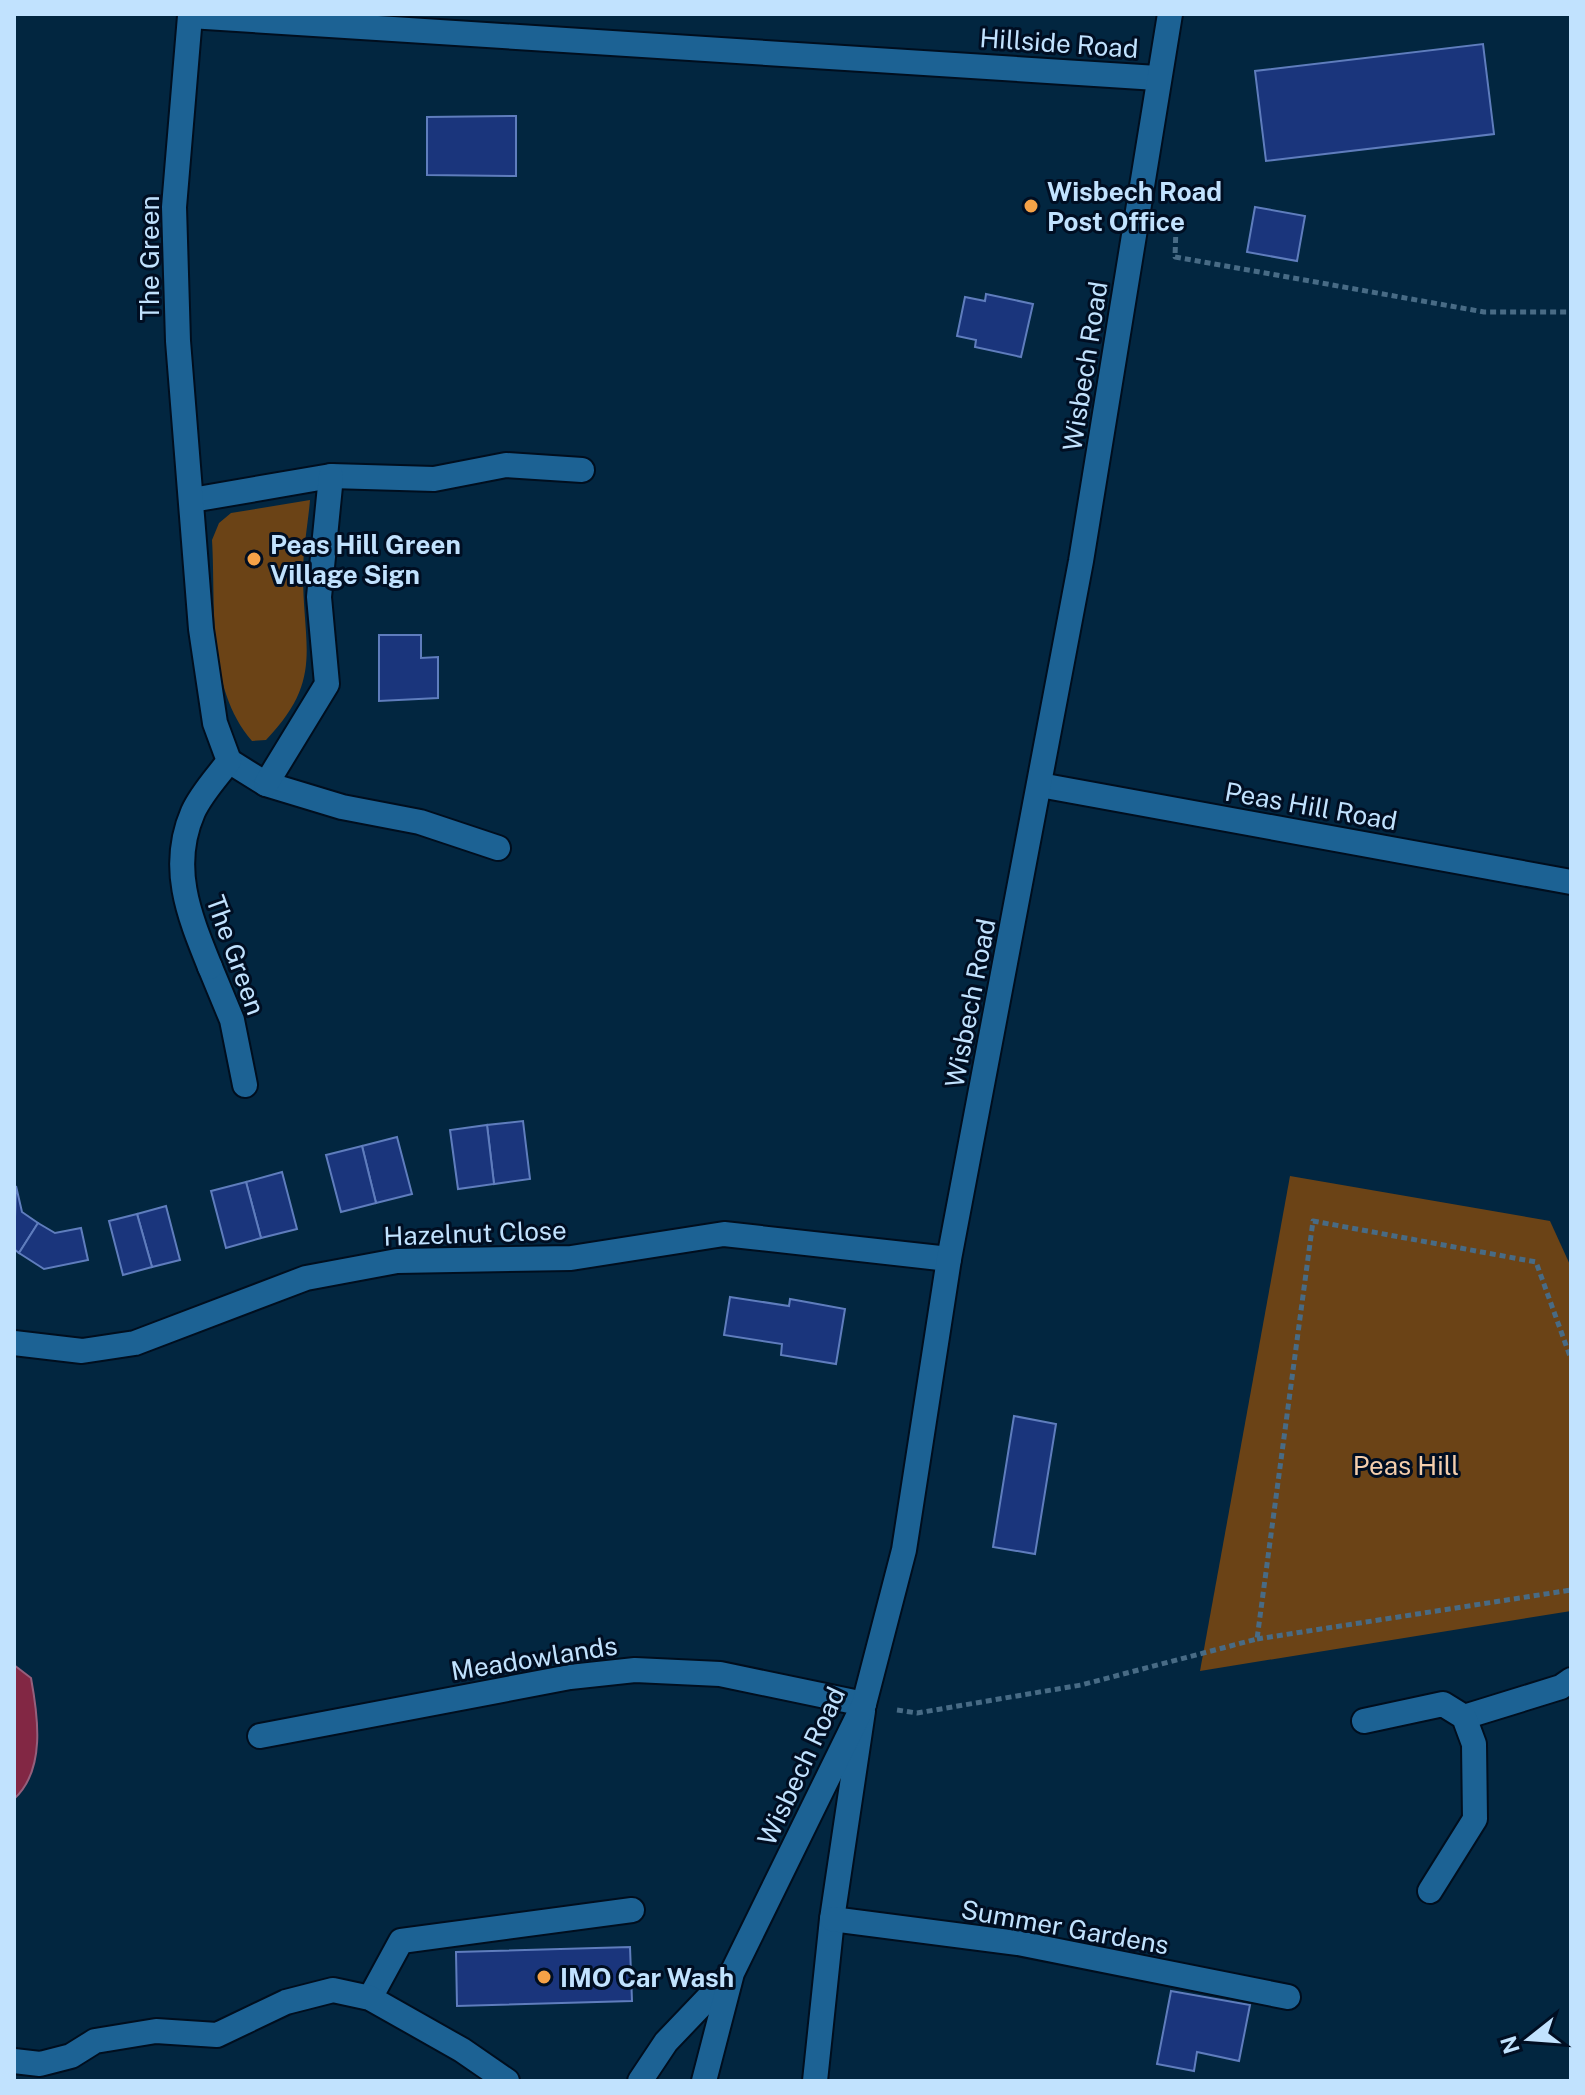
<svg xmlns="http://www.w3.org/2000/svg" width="1585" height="2095" viewBox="0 0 1585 2095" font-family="'Public Sans',sans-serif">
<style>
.green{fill:#6b4316}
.water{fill:#822744;stroke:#955f7c;stroke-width:2}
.building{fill:#1a357c;stroke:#5f7dbd;stroke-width:2}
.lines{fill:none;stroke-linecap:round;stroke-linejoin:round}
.lane-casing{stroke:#000e1e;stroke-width:28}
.street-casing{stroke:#000e1e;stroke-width:28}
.secondary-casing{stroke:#000e1e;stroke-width:28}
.path{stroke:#486b85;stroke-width:5;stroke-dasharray:6 4;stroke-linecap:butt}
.lane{stroke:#1c6294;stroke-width:24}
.street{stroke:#1c6294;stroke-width:24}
.secondary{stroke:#1c6294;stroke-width:24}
.poi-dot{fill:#f6a247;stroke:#000e22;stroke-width:3}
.labels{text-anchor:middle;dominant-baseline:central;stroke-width:6;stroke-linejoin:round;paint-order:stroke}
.street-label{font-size:26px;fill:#c1e2fe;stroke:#000e22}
.poi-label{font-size:26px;font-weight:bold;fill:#c1e2fe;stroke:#000e22;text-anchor:start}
.park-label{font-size:26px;fill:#f4ceac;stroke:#000e22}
</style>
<rect width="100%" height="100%" fill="#022640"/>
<!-- green -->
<g class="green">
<path d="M310 500C308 524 303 549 303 574 303 647 324 680 266 740L252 741C206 687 216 607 212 540L219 523 231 513Z"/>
<polygon points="1290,1176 1550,1221 1571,1267 1571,1611 1200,1671"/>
</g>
<!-- water -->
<path class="water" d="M14 1665 31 1678C38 1716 46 1770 14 1799Z"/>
<!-- building -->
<g class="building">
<polygon points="1483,44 1494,134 1266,161 1255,71"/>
<polygon points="516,116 516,176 427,175 427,117"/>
<polygon points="1255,207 1305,216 1297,261 1247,252"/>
<polygon points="986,294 1033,304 1021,357 975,347 976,340 957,336 965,297 985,301"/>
<polygon points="379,635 421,635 421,658 438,657 438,698 379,701"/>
<polygon points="523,1121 530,1179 494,1184 487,1125"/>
<polygon points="487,1125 494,1184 458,1189 450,1130"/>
<polygon points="397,1137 412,1194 376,1203 362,1146"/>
<polygon points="362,1146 376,1203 341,1212 326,1155"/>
<polygon points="282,1172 297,1229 261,1238 246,1182"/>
<polygon points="246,1182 261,1238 226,1248 211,1191"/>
<polygon points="16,1186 22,1212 38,1223 19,1253 14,1249"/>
<polygon points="166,1206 180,1260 152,1267 137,1214"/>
<polygon points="137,1214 152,1267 123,1275 109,1221"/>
<polygon points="38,1223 55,1233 81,1228 88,1260 44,1269 19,1253"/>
<polygon points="730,1297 789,1306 790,1299 845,1309 836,1364 781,1355 782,1344 724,1335"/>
<polygon points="1014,1416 1056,1424 1035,1554 993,1547"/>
<polygon points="630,1947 632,2001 457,2006 456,1952"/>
<polygon points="1171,1991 1250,2005 1239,2061 1197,2052 1194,2071 1157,2064"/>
</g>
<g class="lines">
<defs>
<g id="lane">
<polyline points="210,967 232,1020 245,1085"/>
<polyline points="370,1998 401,1941 632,1910"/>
<polyline points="14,2061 40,2064 71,2056 95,2041 156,2031 217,2035 286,2002 333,1990 370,1998 462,2050 507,2081"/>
<polyline points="815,2081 832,1919 863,1711"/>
</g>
<g id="street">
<polyline points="192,500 331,476 434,479 506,465 582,470"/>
<polyline points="229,761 266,784 342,807 420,822 498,848"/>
<polyline points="266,784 327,684 319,597 331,476"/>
<polyline points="1040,785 1571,882"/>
<path d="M210 967C189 915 169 867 193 812 201 794 217 777 229 761L215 723 201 629 178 341 174 207 190 16 1157 78"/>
<polyline points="14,1343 82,1351 135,1343 306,1278 397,1261 571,1258 724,1234 949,1259"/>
<polyline points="1464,1717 1561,1687 1571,1680"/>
<polyline points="1364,1721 1443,1704 1464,1717 1474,1744 1475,1819 1430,1891"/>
<polyline points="260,1736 570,1677 635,1670 720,1674 864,1704"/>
<polyline points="832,1919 1018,1943 1288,1997"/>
</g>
<g id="secondary">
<polyline points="640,2081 666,2042 730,1975"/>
<polyline points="704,2081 732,1973 864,1704 904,1550 949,1259 1081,561 1170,14"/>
</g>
</defs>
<!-- lane casing -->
<use href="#lane" class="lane-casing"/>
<!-- street casing -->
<use href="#street" class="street-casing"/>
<!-- secondary casing -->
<use href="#secondary" class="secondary-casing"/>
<!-- path -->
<g class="path">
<polyline points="1176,227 1175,257 1484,312 1571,312"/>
<polyline points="1257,1639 1571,1590"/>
<polyline points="897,1710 917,1713 1081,1685 1257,1639 1313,1221 1536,1262 1571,1359"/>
</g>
<!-- lane -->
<use href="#lane" class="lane"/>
<!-- street -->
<use href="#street" class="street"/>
<!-- secondary -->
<use href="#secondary" class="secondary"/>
</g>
<!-- markers -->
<g class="poi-dot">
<circle cx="1031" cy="206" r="8"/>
<circle cx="254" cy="559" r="8"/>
<circle cx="544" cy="1977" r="8"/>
</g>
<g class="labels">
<!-- street labels -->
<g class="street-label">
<text transform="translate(1059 43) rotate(4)">Hillside Road</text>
<text transform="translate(149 258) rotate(-90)">The Green</text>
<text transform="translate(1085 366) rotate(-81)">Wisbech Road</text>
<text transform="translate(1311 806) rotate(10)">Peas Hill Road</text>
<text transform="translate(236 955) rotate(70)">The Green</text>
<text transform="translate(970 1003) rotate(-79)">Wisbech Road</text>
<text transform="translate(475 1233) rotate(-2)">Hazelnut Close</text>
<text transform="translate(534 1658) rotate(-9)">Meadowlands</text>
<text transform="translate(801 1766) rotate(-65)">Wisbech Road</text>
<text transform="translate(1065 1927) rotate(10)">Summer Gardens</text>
</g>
<!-- poi labels -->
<g class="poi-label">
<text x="1047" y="191">Wisbech Road<tspan x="1047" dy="30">Post Office</tspan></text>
<text x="270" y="544">Peas Hill Green<tspan x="270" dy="30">Village Sign</tspan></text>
<text x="560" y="1977">IMO Car Wash</text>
</g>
<!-- park labels -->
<g class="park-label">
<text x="1406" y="1465">Peas Hill</text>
</g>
</g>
<!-- border -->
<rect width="1585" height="2095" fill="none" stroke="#c1e2fe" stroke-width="32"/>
<!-- north arrow -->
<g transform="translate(1529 2039) rotate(253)" stroke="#000e22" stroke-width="6" paint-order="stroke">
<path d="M0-6L14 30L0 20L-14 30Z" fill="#c1e2fe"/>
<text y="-12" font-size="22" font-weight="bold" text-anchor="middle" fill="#c1e2fe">N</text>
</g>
</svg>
